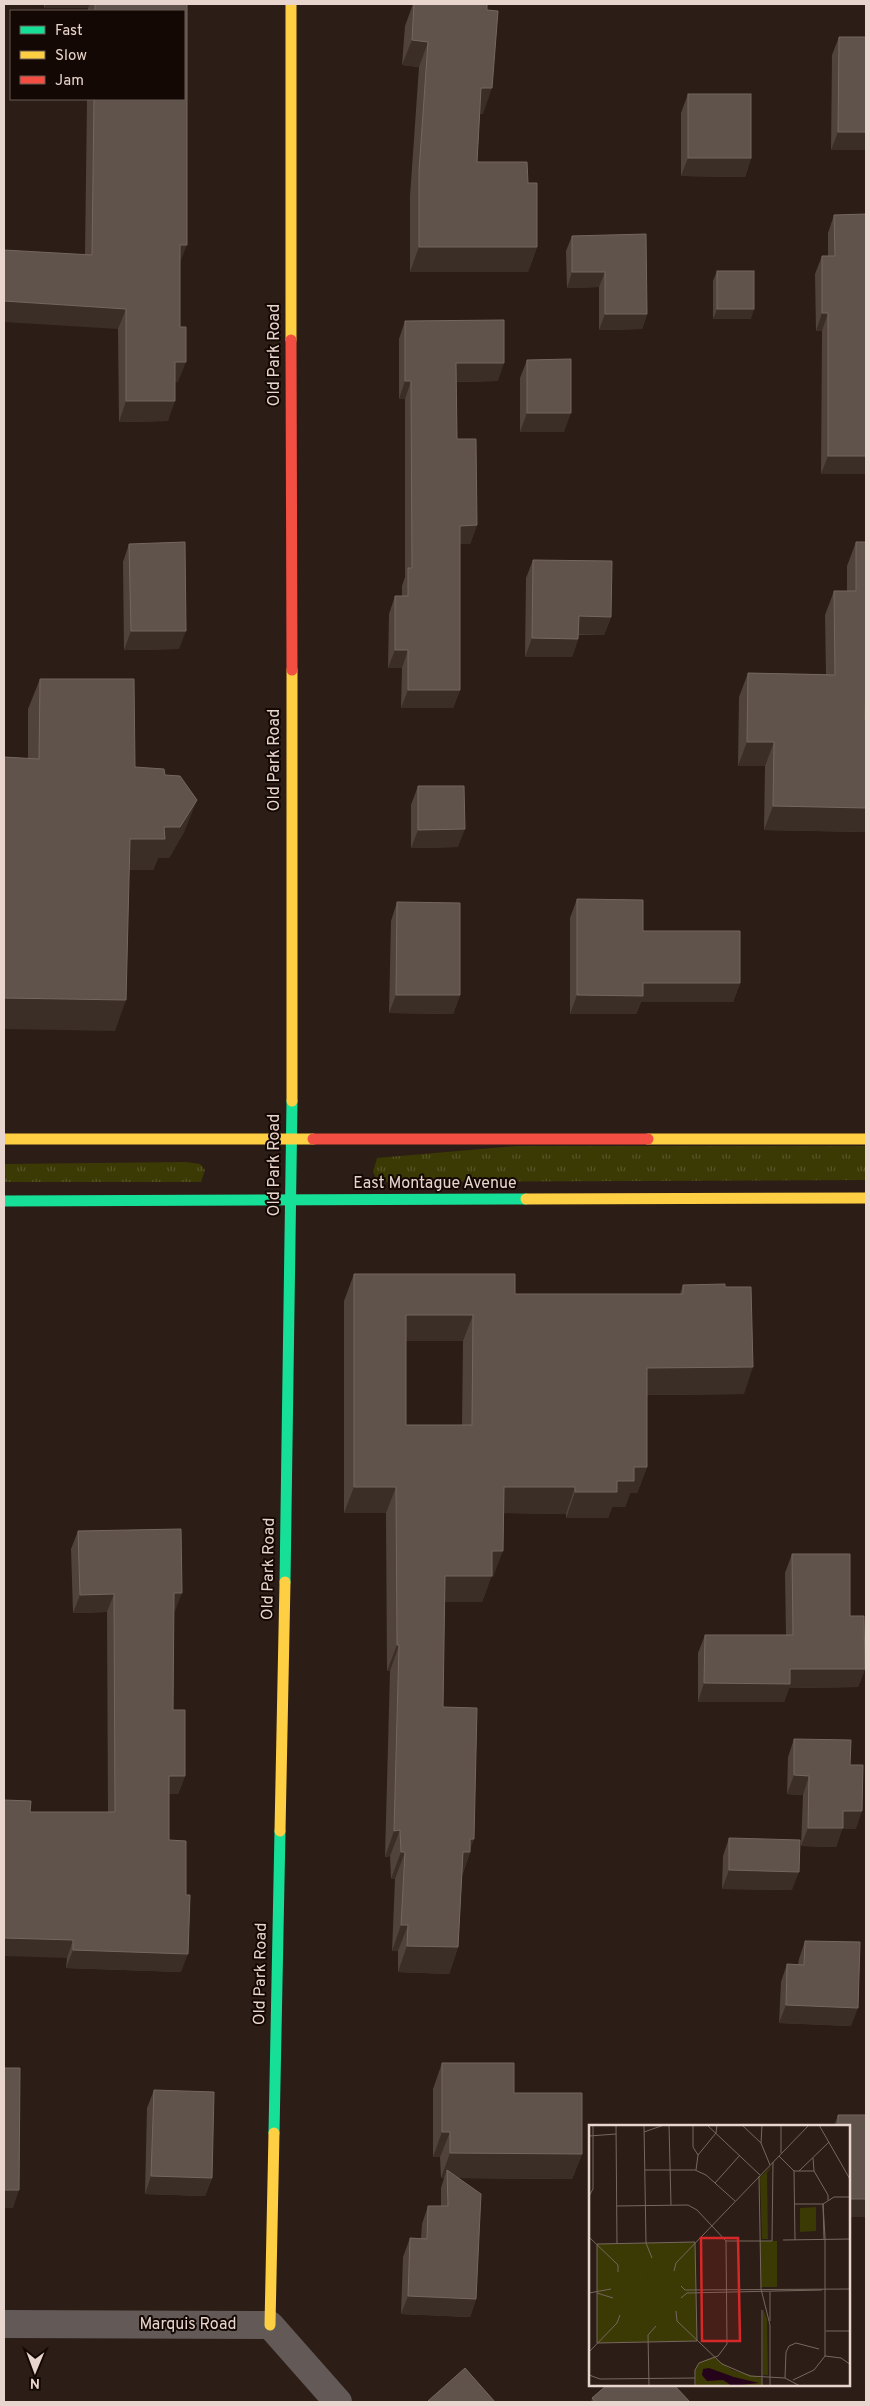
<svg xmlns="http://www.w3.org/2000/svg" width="870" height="2406" viewBox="0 0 870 2406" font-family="Overpass,sans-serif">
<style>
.grass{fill:url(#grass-tufts)}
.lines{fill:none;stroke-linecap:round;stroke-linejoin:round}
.street{stroke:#635957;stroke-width:28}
.fast{stroke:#16e098;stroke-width:11}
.slow{stroke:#ffcf43;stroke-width:11}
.jam{stroke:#f24e42;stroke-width:11}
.wall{fill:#4f433b;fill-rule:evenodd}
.shaded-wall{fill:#3a2e26}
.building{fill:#5f534b;stroke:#74675f;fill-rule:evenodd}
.labels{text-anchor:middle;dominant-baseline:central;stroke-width:4;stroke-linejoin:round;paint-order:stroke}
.street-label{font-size:16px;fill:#e8d5cd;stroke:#140804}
.inset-road{fill:none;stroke:#77675f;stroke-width:1}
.view{fill:#d62828;fill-opacity:0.15;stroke:#d62828;stroke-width:2.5}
.inset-edge{fill:none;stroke:#e8d5cd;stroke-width:2.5}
</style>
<defs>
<pattern id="grass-tufts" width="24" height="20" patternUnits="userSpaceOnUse" patternTransform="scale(1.25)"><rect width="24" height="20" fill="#3b3904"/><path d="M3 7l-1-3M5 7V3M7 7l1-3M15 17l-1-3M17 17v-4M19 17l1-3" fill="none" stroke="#575527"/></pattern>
</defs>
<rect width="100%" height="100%" fill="#2c1e16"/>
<!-- grass -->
<g class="grass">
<polygon points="517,1146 866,1146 866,1180 384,1182 377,1180 373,1172 377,1158"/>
<polygon points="186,1162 200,1164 205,1170 201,1182 4,1182 4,1164"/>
</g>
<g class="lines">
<!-- street -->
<polyline class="street" points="4,2324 270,2325 338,2402"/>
<!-- fast -->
<g class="fast">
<polyline points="4,1201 526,1199"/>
<polyline points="285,1582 292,1101"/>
<polyline points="274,2133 280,1831"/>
</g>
<!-- slow -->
<g class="slow">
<polyline points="291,4 291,340"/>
<polyline points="292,670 292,1101"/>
<polyline points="4,1139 313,1139"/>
<polyline points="648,1139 866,1139"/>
<polyline points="526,1199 866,1198"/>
<polyline points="280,1831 285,1582"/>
<polyline points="270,2325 274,2133"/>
</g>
<!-- jam -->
<g class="jam">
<polyline points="291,340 292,670"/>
<polyline points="313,1139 648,1139"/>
</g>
</g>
<!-- wall -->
<g class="wall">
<polygon points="44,4 187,4 180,262 178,382 175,382 168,421 119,422 118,329 85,254 87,99 184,99 184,11 88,11 88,8 44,8"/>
<polygon points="413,4 487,4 483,114 480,114 477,162 528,183 537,247 528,272 410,272 410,196 419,67 402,65 405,26"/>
<polygon points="839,37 866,37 866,150 831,150 832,55"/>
<polygon points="688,94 751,158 745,177 681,176 681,113"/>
<polygon points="834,215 866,474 821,474 822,331 816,331 815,274 822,256 828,256 828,233"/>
<polygon points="572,236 647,314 642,329 599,330 599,287 567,288 566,251"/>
<polygon points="717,271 751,319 713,319 713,281"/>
<polygon points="405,321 498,381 456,382 457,439 477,525 470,544 460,544 460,690 453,708 401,708 402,668 388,668 389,614 395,596 402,596 402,586 405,577 405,399 399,399 399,339"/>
<polygon points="527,360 564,432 520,432 520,378"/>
<polygon points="856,542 865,720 866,720 866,832 764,830 765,766 738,766 739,697 748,673 826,674 825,615 834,591 847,591 847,566"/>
<polygon points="129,544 179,649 124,650 123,562"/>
<polygon points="533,560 611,617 604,635 578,635 578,639 572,657 525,657 526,578"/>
<polygon points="40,679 135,767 165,775 185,830 169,858 158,858 153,870 129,870 115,1031 28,758 28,709"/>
<polygon points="418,786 458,847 411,848 411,805"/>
<polygon points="577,899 643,931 740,983 733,1002 641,1002 636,1014 570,1014 570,918"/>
<polygon points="397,902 460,995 453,1014 389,1013 391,921"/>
<path d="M354 1274 515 1294H680L683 1285 725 1287 744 1394 647 1395V1467L637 1493H630L625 1507H612L608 1518H566V1514L504 1513 493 1577H491L482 1602H444L443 1707 474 1839 470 1849V1852L462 1876 458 1947 449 1974 398 1972V1951H392L395 1879H391L390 1856 385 1857 390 1671H387L386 1513H344V1301ZM406 1341H463L462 1425H406Z"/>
<polygon points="78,1531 175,1611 173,1611 173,1710 185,1776 178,1794 169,1794 169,1840 181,1972 66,1968 67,1958 30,1812 108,1812 107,1612 73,1613 71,1549"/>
<polygon points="792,1554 850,1616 865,1669 858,1687 789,1688 784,1702 698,1702 698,1653 705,1635 786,1635 785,1573"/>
<polygon points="794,1739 850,1765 856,1829 842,1829 836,1847 801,1846 803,1795 787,1794 788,1757"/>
<polygon points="729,1838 792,1890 722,1889 723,1856"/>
<polygon points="805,1941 851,2026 779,2023 781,1982 787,1964 798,1965 799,1959"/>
<polygon points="442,2063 514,2093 582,2154 572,2179 459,2178 476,2299 470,2317 401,2314 403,2257 410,2238 421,2239 422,2224 428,2206 441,2206 441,2188 444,2178 441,2178 440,2157 433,2157 433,2089"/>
<polygon points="154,2090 212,2178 205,2196 145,2194 147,2108"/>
<polygon points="838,2115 866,2115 866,2217 849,2217 849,2126 834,2126"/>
<polygon points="592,2398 690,2402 591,2402"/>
</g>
<!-- shaded-wall -->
<g class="shaded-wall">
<polygon points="46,4 90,4 88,8 44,8"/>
<polygon points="412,40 428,42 419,67 402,65"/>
<polygon points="481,88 492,88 483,114 472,113"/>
<polygon points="838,132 866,132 866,150 831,150"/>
<polygon points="688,158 751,158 745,177 681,176"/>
<polygon points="180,245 187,245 179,265"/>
<polygon points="419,247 537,247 528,272 410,272"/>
<polygon points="572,272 605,272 599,287 567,288"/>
<polygon points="4,301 126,309 118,329 4,322"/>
<polygon points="717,309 754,309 751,319 713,319"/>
<polygon points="822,313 828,313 822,331 816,331"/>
<polygon points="605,314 647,314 642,329 599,330"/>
<polygon points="175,362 186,362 178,382 168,383"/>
<polygon points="456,363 504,363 498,381 449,382"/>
<polygon points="405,381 411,381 405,399 399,399"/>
<polygon points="126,401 175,401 168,421 119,422"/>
<polygon points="527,413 571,413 564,432 520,432"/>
<polygon points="828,456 866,456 866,474 821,474"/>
<polygon points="477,525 470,544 454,544 460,526"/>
<polygon points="579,616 611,617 604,635 572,634"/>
<polygon points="131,631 186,631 179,649 124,650"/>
<polygon points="532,638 578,639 572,657 525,657"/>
<polygon points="395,650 408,650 402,668 388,668"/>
<polygon points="408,690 460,690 453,708 401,708"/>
<polygon points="747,742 774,742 765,766 738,766"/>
<polygon points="197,800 185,830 169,858 158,858 153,870 119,870 130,839 164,827"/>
<polygon points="773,806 866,808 866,832 764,830"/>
<polygon points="465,829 458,847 411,848 418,830"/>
<polygon points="643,983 740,983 733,1002 641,1002 636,1014 570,1014 577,995"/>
<polygon points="396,995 460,995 453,1014 389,1013"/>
<polygon points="4,998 126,1000 115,1031 4,1029"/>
<polygon points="406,1315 473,1315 463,1341 397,1341"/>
<polygon points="753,1367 744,1394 637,1395 647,1368"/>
<polygon points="634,1467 647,1467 637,1493 630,1493 625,1507 612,1507 608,1518 566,1518 575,1492 617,1481"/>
<polygon points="354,1487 396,1487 386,1513 344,1513"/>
<polygon points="504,1487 575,1487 566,1514 494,1513"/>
<polygon points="492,1551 503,1551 493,1577 491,1577 482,1602 435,1602 445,1576"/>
<polygon points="174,1593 182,1593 175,1611 167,1612"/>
<polygon points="114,1594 107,1612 73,1613 80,1595"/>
<polygon points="397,1645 399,1645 390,1671 387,1671"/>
<polygon points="790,1669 865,1669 858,1687 789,1688 784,1702 698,1702 704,1683"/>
<polygon points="794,1775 809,1776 803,1795 787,1794"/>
<polygon points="169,1776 185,1776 178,1794 162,1794"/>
<polygon points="843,1811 862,1811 856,1829 842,1829 836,1847 801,1846 808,1828"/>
<polygon points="400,1830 390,1856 385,1857 394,1831"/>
<polygon points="470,1839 474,1839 469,1852 470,1852 461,1878 463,1852"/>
<polygon points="401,1852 405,1852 395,1879 391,1879"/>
<polygon points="729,1870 799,1872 792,1890 722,1889"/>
<polygon points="401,1925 408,1925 398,1951 392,1951"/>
<polygon points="4,1938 73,1940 67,1958 4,1956"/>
<polygon points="407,1946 458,1947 449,1974 398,1972"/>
<polygon points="73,1950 188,1954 181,1972 66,1968"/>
<polygon points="786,2005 858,2008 851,2026 779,2023"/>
<polygon points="442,2132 450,2132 440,2157 433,2157"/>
<polygon points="450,2153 582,2154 572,2179 448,2178 447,2170 444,2178 441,2178"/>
<polygon points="151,2176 212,2178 205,2196 145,2194"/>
<polygon points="4,2190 19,2190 13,2208 4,2208"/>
<rect x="849" y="2199" width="17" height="18"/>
<polygon points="408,2296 476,2299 470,2317 401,2314"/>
</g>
<!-- building -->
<g class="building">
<polygon points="95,4 187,4 187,245 180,245 180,327 186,327 186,362 175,362 175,401 126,401 126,309 4,301 4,250 92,255 94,99 184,99 184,11 95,11"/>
<polygon points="414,4 487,4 487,10 498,11 492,88 481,88 477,162 527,162 528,183 537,183 537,247 419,247 419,171 428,42 412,40"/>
<polygon points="839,37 866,37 866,132 838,132"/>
<rect x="688" y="94" width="63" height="64"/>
<polygon points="866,214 866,456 828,456 828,313 822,313 822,256 835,256 834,215"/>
<polygon points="646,234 647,314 605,314 605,272 572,272 572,236"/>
<rect x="717" y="271" width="37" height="38"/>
<polygon points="504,320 504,363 456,363 457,439 476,439 477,525 460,526 460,690 408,690 408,650 395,650 395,596 408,596 408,568 412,568 411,381 405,381 405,321"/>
<polygon points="571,359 571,413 527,413 527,360"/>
<polygon points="185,542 186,631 131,631 129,544"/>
<polygon points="856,542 866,542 866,677 865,720 866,720 866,808 773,806 774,742 747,742 748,673 835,675 834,591 856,591"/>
<polygon points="533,560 612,561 611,617 579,616 578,639 532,638"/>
<polygon points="40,679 134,679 135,767 164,769 165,775 180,776 197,800 180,827 164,827 165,839 130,839 126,1000 4,998 4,757 39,759"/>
<polygon points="418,786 464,786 465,829 418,830"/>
<polygon points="577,899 643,900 643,931 740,931 740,983 643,983 643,996 577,995"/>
<polygon points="397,902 460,903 460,995 396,995"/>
<path d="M354 1274H515V1294H683V1285L725 1284V1287H751L753 1367 647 1368V1467H634V1481H617V1492H575V1487H504L503 1551H492V1576H445L443 1707 477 1708 474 1839H470V1852H463L458 1947 407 1946 408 1925H401L405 1852H401L400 1830 394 1831 399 1645H397L396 1487H354ZM406 1315H473L472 1425H406Z"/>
<polygon points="181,1529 182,1593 174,1593 173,1710 185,1710 185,1776 169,1776 169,1840 186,1841 186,1895 190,1895 188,1954 73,1950 73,1940 4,1938 4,1800 31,1801 30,1812 115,1812 114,1594 80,1595 78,1531"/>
<polygon points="792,1554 850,1554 850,1616 864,1616 865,1669 790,1669 790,1684 704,1683 705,1635 793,1635"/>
<polygon points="794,1739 851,1740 850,1765 863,1765 862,1811 843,1811 843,1828 808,1828 809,1776 794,1775"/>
<polygon points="729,1838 800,1840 799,1872 729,1870"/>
<polygon points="805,1941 860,1942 858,2008 786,2005 787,1964 804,1965"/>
<polygon points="442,2063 514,2063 514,2093 582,2093 582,2154 450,2153 450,2132 442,2132"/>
<polygon points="4,2068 20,2068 19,2190 4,2190"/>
<polygon points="154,2090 214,2092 212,2178 151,2176"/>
<polygon points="838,2115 866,2115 866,2199 849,2199 849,2126 838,2126"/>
<polygon points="447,2170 481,2194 476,2299 408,2296 410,2238 427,2239 428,2206 448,2206"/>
<polygon points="465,2368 495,2402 429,2402 428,2401"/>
<polygon points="607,2385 674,2385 690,2402 596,2402 592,2398"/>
</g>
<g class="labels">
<!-- street labels -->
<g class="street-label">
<text transform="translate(275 355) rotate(-90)">Old Park Road</text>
<text transform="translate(275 760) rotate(-90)">Old Park Road</text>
<text transform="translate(275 1165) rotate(-90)">Old Park Road</text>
<text x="435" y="1184">East Montague Avenue</text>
<text transform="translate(269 1569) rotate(-89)">Old Park Road</text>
<text transform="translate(261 1974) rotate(-89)">Old Park Road</text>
<text x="188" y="2325">Marquis Road</text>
</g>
</g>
<!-- overview -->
<g transform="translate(589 2125)">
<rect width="261" height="261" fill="#2c1e16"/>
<path d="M183 41 178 48 179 114H173L171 52ZM171 116H188V162H172ZM106 117 108 216 8 218V119ZM174 184 178 194 179 250H174ZM124 232 143 245 173 253V261H107L106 246 111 237Z" fill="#3b3904"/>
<path d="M227 82V106L211 107V83ZM53 141 60 143 56 160 52 161 37 153 44 145Z" fill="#3b3904"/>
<path d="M120 243 145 252 170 258 143 261 134 255 118 256 113 250 114 244Z" fill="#25031b"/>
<path class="inset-road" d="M27 0 28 119M55 0 57 118 63 133M80 0 82 80M104 0V22L109 30M118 0 171 50M153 0 172 18M173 0 172 18 181 40M192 0V28M230 0 262 56M55 7 75 0M0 11 27 9M190 31 205 46 206 115M224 33 225 46 239 70V75M56 45H106L117 50 146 76M107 45 109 30 127 8 128 0M205 46H225M210 46 240 17M170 51 172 164 181 200V261M126 58 151 30M0 71 4 64V0M206 79H234L245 72H262M28 81 99 80 108 85 137 116H183L184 37M0 112 29 140V147M194 115 262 114M106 117 108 216 8 218V119ZM85 146 87 138 220 0M92 161 96 165 262 164M0 168 22 164M8 168 24 173M92 173 98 168 233 165M173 185V261M87 186 88 196 133 239 161 251 196 253 211 261M181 196V167M237 206H262M0 227 28 198 31 190M236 231 252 233 262 240M0 250 11 254 106 253M196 253 197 227 200 221 207 218 230 224M204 255 225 245 236 231V112L234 79 235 114M60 261 59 210 67 201M106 261V245L110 238 129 231 138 219 137 116"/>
<path class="view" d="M112 113H149L151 216H113Z"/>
<rect width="261" height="261" class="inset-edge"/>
</g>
<!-- border -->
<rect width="870" height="2406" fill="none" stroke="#e8d5cd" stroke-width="10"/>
<!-- legend -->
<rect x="10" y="10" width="175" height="90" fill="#140804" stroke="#695a54"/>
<rect x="20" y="26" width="25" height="8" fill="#16e098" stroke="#695a54"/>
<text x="55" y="35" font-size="15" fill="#e8d5cd">Fast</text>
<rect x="20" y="51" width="25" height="8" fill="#ffcf43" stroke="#695a54"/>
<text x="55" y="60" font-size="15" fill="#e8d5cd">Slow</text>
<rect x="20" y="76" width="25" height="8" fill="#f24e42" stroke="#695a54"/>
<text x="55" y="85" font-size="15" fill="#e8d5cd">Jam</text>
<!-- north arrow -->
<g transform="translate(35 2371) rotate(181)" stroke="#140804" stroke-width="4" paint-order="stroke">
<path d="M0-4L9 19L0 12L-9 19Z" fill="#e8d5cd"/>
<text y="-8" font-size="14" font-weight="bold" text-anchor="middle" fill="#e8d5cd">N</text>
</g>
</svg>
